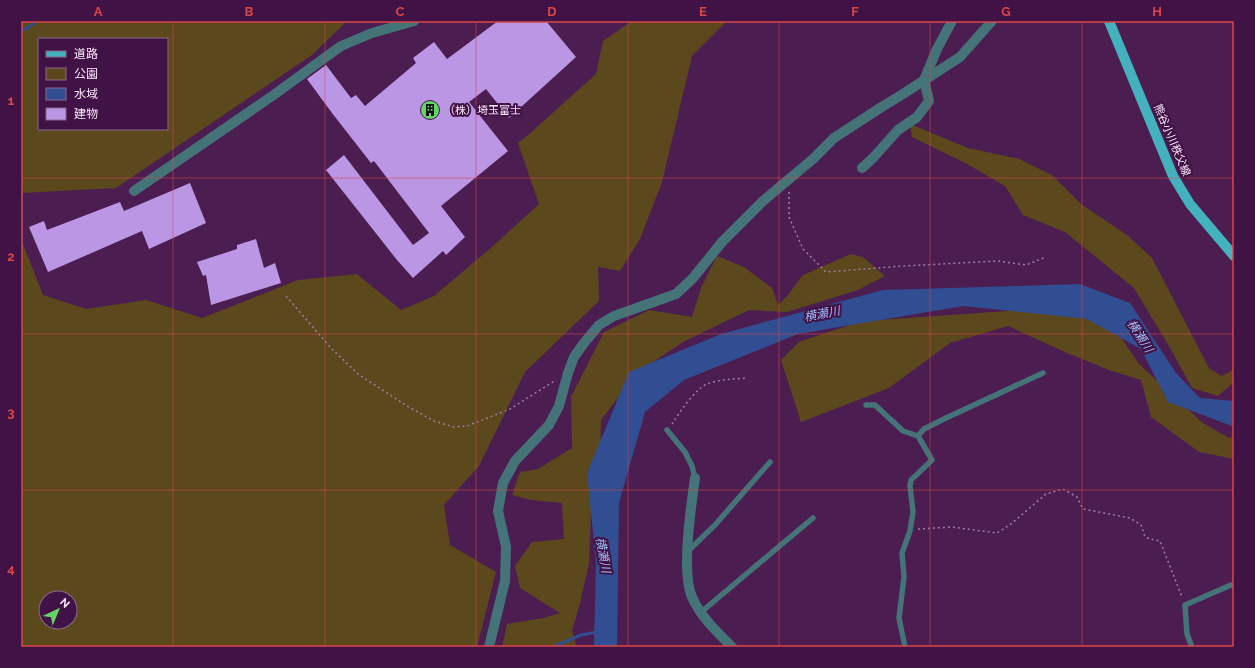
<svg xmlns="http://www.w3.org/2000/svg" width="1255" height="668" viewBox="0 0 1255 668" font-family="Raleway,'Noto Sans JP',sans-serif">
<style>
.green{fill:#5c481d;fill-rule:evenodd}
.water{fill:#304e91}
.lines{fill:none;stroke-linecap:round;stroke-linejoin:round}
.stream{stroke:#304e91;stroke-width:3}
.building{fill:#ba96e5}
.path{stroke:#9e7da1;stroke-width:1.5;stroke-dasharray:2 3;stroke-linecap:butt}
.service{stroke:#447378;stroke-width:5.5}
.minor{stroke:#447378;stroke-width:10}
.primary{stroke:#43b2bd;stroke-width:10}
.grid{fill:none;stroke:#dc4548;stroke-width:1;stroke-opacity:0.55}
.labels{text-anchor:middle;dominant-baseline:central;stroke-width:4;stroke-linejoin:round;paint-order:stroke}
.poi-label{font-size:11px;fill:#fbe9fc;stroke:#401245;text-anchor:start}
.street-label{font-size:11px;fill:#fbe9fc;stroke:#401245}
.water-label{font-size:12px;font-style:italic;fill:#a2bff9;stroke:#401245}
.neatline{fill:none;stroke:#dc4548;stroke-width:1.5}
.grid-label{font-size:13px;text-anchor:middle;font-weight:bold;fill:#dc4548}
</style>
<rect width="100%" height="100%" fill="#4c1d50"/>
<!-- green -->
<g class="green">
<path d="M21 21H347L312 55 116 188 21 193ZM39 39H167V129H39Z"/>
<path d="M632 21H727L692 56 662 182 640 239 620 271 598 267 599 301 525 372 479 466 444 505 450 545 496 572 477 647H21V239L43 295 86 309 146 300 202 318 298 280 357 274 401 310 434 296 492 247 539 204 518 143 528 135 596 74 603 41ZM46 598H70V622H46Z"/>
<polygon points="910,124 968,148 1019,159 1052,175 1081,204 1127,235 1152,258 1209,368 1221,376 1234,370 1234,382 1218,396 1192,388 1169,346 1134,288 1065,232 1023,215 1005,186 967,164 912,137"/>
<polygon points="851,254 863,257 885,276 858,290 787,312 749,310 683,342 637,373 601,420 600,463 591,511 589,563 580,603 572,631 577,647 502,647 507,624 543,618 560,613 520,588 515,566 532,542 564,539 562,503 531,500 512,495 520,472 538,469 572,448 571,397 604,332 649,310 692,317 701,288 717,256 744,267 772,288 778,305 787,296 803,275"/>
<polygon points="1037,309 1112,324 1139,364 1203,423 1229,438 1234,436 1234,459 1199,452 1151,417 1141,380 1109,370 1067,353 1008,326 950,343 889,388 801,422 781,360 799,342 825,333 864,321"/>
</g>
<!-- water -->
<polygon class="water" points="1080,284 1130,303 1176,373 1200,398 1234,401 1234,425 1232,426 1168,402 1141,349 1087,319 963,306 798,334 684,380 645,412 619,503 617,647 594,647 596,563 587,473 629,372 721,334 883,290"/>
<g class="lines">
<!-- stream -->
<g class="stream">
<polyline points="21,32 37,21"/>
<polyline points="553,647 581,635 597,632"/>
</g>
</g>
<!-- building -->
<g class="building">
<polygon points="498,21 546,21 576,57 509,118 486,89 469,102 508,151 441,206 465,237 446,255 443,251 413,278 397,260 326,170 344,155 413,245 429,233 374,161 371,163 332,113 307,79 326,65 351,98 356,95 365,106 416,63 413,58 434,42 447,59"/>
<polygon points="190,183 206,223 149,249 142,231 48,272 29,227 44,221 47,230 120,202 124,211"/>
<polygon points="256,239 264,268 275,263 281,283 211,305 206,275 203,276 197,262 237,249 237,245"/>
</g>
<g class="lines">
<!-- path -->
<g class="path">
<polyline points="789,192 789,217 803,249 826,272 903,266 998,261 1026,265 1046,257"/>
<polyline points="286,296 331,348 358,374 407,406 434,421 454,427 467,426 510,409 556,380"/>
<path d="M672 424C680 412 694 390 707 384 719 379 735 379 747 378"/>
<polyline points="918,529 952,527 997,533 1011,524 1046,494 1063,489 1077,497 1083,509 1130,518 1141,525 1145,537 1150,539 1160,541 1182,597"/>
</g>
<!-- service -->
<g class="service">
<polyline points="866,405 875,405 903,431 918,436 932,460 911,480 910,486 913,512 910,531 902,553 904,577 899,618 905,647"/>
<polyline points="667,430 685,452 692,466 695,478"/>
<polyline points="918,436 924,429 946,418 1043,373"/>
<polyline points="687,552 715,525 770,462"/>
<polyline points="700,613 813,518"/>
<polyline points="1192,647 1187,634 1185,605 1231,585"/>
</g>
<!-- minor -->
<g class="minor">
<polyline points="862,168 873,158 898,130 917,117 929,101 924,80 937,49 952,21"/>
<polyline points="134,191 275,94 341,46 372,33 414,21"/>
<path d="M695 478C691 507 681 572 692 597 700 616 717 632 732 647"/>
<polyline points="489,647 505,581 506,547 498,511 503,483 515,461 549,425 559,406 568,373 574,357 584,343 599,325 614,316 676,294 693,278 722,242 763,201 813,159 834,138 880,108 903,94 960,57 992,21"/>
</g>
<!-- primary -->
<polyline class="primary" points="1109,21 1173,176 1190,204 1234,256"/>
</g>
<!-- grid -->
<path class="grid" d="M173 21V647M325 21V647M476 21V647M628 21V647M779 21V647M930 21V647M1082 21V647M21 178H1234M21 334H1234M21 490H1234"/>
<!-- icons -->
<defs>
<symbol id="building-disc" viewBox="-11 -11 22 22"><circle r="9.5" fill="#64d468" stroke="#401245"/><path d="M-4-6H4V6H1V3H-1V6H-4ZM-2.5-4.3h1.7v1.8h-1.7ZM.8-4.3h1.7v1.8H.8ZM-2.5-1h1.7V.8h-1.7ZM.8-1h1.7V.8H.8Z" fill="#111"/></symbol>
</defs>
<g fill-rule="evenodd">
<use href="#building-disc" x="419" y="99" width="22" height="22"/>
</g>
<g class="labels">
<!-- poi labels -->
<g class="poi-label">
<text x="444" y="110">（株）埼玉富士</text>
</g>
<!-- street labels -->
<g class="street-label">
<text transform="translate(1172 140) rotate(67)">熊谷小川秩父線</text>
</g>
<!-- water labels -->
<g class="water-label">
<text transform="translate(822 314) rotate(-11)">横瀬川</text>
<text transform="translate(1140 336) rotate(57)">横瀬川</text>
<text transform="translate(603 555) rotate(79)">横瀬川</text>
</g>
</g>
<!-- border -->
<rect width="1255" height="668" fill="none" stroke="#401245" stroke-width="44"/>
<!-- legend -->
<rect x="38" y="38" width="130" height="92" fill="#401245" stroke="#8b688e"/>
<rect x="46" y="51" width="20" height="6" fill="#43b2bd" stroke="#8b688e"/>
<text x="74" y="58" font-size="12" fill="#fbe9fc">道路</text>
<rect x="46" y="68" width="20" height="12" fill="#5c481d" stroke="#8b688e"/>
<text x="74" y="78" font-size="12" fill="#fbe9fc">公園</text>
<rect x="46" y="88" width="20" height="12" fill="#304e91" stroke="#8b688e"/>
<text x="74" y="98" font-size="12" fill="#fbe9fc">水域</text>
<rect x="46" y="108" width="20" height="12" fill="#ba96e5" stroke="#8b688e"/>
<text x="74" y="118" font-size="12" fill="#fbe9fc">建物</text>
<!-- north arrow -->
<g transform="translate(58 610) rotate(44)"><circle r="19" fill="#401245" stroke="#8b688e"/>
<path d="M0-3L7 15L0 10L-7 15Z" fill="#64d468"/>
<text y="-6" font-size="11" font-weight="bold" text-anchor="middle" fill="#fbe9fc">N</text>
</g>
<rect x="22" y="22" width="1211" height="624" class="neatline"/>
<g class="grid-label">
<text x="98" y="16">A</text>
<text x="249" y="16">B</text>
<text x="400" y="16">C</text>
<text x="552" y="16">D</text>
<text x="703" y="16">E</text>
<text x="855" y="16">F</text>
<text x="1006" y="16">G</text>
<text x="1157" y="16">H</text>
<text x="11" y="105">1</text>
<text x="11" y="261">2</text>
<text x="11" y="417">3</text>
<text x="11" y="573">4</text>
</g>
</svg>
